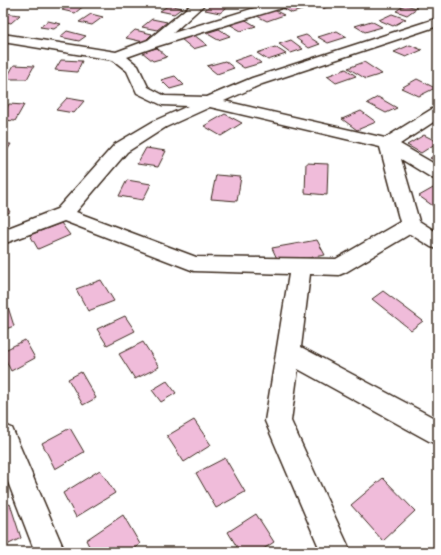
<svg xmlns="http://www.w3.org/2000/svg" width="441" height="555" viewBox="0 0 441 555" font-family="'Playpen Sans',sans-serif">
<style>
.building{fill:#f0bcda;stroke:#3b2a1e}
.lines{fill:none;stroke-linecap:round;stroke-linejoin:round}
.minor-casing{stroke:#3b2a1e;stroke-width:3}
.minor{fill:#fff;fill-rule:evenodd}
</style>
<rect width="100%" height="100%" fill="#fff"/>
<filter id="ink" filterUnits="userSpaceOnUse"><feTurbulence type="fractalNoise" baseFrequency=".025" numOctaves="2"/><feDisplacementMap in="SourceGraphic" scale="8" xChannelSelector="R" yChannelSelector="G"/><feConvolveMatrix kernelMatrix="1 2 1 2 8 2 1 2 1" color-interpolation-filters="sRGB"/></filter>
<g filter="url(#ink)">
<!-- building -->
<g class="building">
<polygon points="72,3 73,3 85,5 75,13 62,10"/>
<polygon points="213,3 225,3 231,4 220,13 205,10"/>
<polygon points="295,3 305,9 292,13 281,7"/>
<polygon points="314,3 335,3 323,9 312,4"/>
<polygon points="169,5 182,8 174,14 160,11"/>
<polygon points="405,5 417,8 407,15 396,11"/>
<polygon points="274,10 284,15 267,21 257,16"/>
<polygon points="3,13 4,13 20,15 11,23 3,21"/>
<polygon points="91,14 103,17 92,25 79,22"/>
<polygon points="392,14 406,19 393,26 379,20"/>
<polygon points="152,19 167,22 157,30 142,27"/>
<polygon points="244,19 256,26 241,31 229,24"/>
<polygon points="48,21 61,24 54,29 40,27"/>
<polygon points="371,21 382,27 365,32 355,26"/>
<polygon points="219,29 230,36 218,40 206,33"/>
<polygon points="135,30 152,34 144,42 126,38"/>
<polygon points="67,31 86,36 79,41 60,37"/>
<polygon points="337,31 347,37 328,43 318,37"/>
<polygon points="194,35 207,45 193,49 181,39"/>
<polygon points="306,35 320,44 309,48 296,38"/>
<polygon points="291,40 303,49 291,53 279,44"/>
<polygon points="410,45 422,50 406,57 394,52"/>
<polygon points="275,47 286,54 268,60 257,53"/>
<polygon points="157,48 167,57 153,61 142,52"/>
<polygon points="251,55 261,63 244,68 234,61"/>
<polygon points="61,60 82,61 77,72 55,70"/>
<polygon points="225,61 234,68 217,74 207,66"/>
<polygon points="364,62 382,74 366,79 348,68"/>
<polygon points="14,65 34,66 27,79 6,79"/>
<polygon points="346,69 356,76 336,83 327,76"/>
<polygon points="175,76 184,85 170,89 161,80"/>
<polygon points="417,79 435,88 419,96 401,88"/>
<polygon points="378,97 397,108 386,113 367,103"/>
<polygon points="67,98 84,101 74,113 56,110"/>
<polygon points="9,104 24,105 15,121 3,120 3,115"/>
<polygon points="361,111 376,122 357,130 342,119"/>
<polygon points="225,114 242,123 221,136 204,126"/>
<polygon points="424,135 438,142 421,153 407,145"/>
<polygon points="3,144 11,144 3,157"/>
<polygon points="146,148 166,151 158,167 137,164"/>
<polygon points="438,153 438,162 430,158"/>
<polygon points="306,163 328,164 327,195 305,193"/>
<polygon points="216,175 241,177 237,201 211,199"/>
<polygon points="127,180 151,184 143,200 119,196"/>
<polygon points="435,187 438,189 438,207 436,208 419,196"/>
<polygon points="3,203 4,203 10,212 3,215"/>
<polygon points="61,223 70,235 38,249 30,235"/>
<polygon points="317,240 325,255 279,263 272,248"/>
<polygon points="101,280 114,301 88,311 76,289"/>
<polygon points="383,291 423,321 411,330 372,299"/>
<polygon points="7,304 14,326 3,330 3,306"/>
<polygon points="125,316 135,331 107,345 97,329"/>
<polygon points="25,340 35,358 11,371 3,355 3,351"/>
<polygon points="143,342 159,367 135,379 119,354"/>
<polygon points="81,372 96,398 83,405 68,379"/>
<polygon points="167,381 176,393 161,402 152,390"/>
<polygon points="194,420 211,445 184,462 167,436"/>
<polygon points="70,428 84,452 55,469 42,443"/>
<polygon points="225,458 245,492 216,508 196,473"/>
<polygon points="100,470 115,493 76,517 63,493"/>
<polygon points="383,478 415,511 383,541 351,505"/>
<polygon points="10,504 21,538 3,547 3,507"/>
<polygon points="256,514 274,542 259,552 240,552 228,532"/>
<polygon points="123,515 140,544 129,552 92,552 86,540"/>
</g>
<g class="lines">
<defs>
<g id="minor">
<path d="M193 3H206L173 33 271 3H290L288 6 158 46 127 57 138 66 148 87 165 96 207 97 252 78 438 18V26L262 84 224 101 385 138 432 109 438 107V119L400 144 438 166V180L432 178 401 159 419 221 438 233V249L431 247 410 234 346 272 339 275 310 274 301 347 438 420V445L429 441 298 369 291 421 351 552H321L265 421 289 274 194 271 64 221 3 244V230L57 209 115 144 154 121 188 106 162 105 137 93 127 71 113 60 3 42V34L116 52 148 40ZM210 107 380 147 400 222 336 259 196 257 76 212 127 152 166 127Z"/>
<polygon points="3,424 12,428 65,552 35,552 3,469"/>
</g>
</defs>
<!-- minor casing -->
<use href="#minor" class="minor-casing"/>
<!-- minor -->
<use href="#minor" class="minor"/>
</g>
</g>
<!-- margin -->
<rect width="441" height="555" fill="none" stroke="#fff" stroke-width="16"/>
<rect x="8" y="8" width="425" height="539" fill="none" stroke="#3b2a1e" stroke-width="1.5" filter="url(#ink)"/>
</svg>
